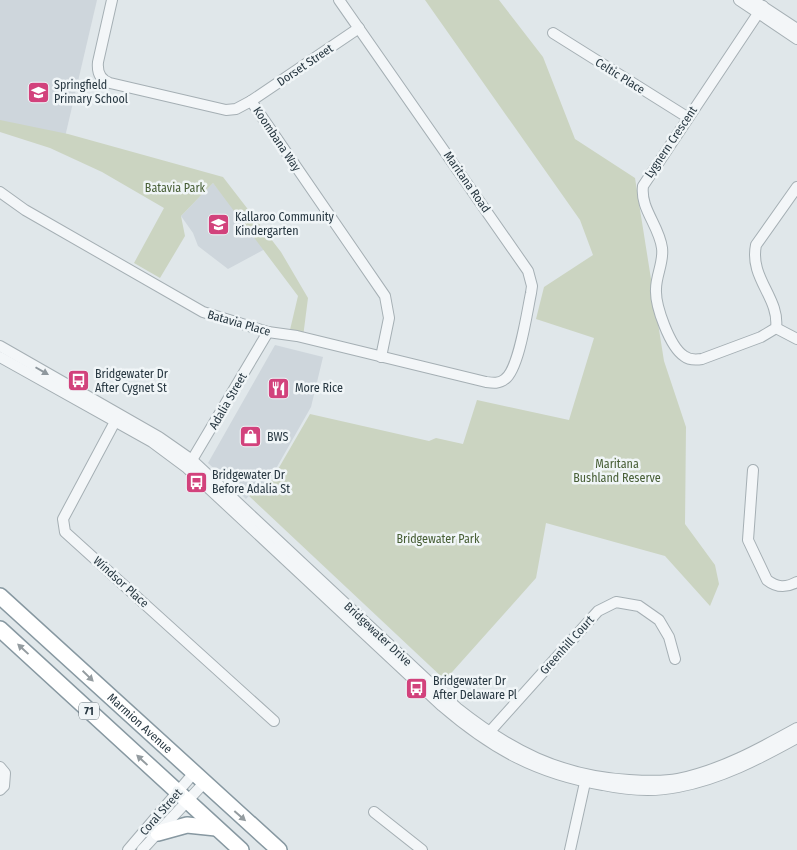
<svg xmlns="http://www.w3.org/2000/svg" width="797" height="850" viewBox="0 0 797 850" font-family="'Fira Sans Condensed',sans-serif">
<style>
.built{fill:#ced6dc}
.green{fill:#cbd4c1}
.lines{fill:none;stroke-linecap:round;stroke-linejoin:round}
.minor-casing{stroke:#a5afb4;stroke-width:12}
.highway-casing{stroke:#8798a1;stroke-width:18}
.minor{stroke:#f3f6f8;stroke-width:10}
.highway{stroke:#fff;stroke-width:15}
.oneway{fill:#8e979d}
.oneway2{fill:#949ca0}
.labels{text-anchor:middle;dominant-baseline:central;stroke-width:5;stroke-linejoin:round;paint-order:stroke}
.shield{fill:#f0f5f7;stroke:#647178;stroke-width:1}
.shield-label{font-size:11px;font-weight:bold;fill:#283842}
.street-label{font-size:12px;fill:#283842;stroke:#f0f5f7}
.poi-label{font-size:12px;fill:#283842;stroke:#f0f5f7;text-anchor:start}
.park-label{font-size:12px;fill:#475e35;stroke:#f0f5f7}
</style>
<rect width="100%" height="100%" fill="#e0e7ea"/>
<!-- built -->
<g class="built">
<polygon points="0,0 97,0 65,137 0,122"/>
<polygon points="213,183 267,248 228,269 198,246 193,233 181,216"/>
<polygon points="275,345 323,357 311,407 265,488 256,488 246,499 208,463"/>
</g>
<!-- green -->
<g class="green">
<polygon points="425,0 499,0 543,57 575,139 635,178 664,361 686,427 685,524 715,565 719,584 710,606 665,556 546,523 536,578 445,680 249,496 257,490 266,490 310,414 429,441 436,438 463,444 477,400 569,420 594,338 536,319 544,287 593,255 580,220"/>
<polygon points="0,120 68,134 223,177 281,252 308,298 303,337 289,334 298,296 213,183 181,216 185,236 160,278 134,263 164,208 102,172 50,148 0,132"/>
</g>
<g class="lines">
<defs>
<g id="minor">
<path d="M112 0 98 62C97 72 100 80 110 83L226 110 236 109 251 101 385 296 389 318 381 357"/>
<polyline points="739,0 797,39"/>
<polyline points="753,0 797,29"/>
<path d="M763 6 643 186C640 209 659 225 662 248 664 262 656 275 656 289 655 306 670 347 684 356 689 360 696 360 702 359L761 337 776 328C780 298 749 278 756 245L797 187"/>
<polyline points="553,33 687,117"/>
<polyline points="251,101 359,28"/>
<path d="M0 192 25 210 203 312 268 332 297 336 486 382C493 383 499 384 505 379 519 369 527 312 531 293L532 286 528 271 339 0"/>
<polyline points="776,328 797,339"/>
<path d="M0 346 159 437 192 460 457 708C510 750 560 776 629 780 645 781 663 782 678 779 721 770 759 749 797 728"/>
<path d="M0 357 152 442 187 468 442 706C492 749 537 774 603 785 627 790 654 792 678 787 721 779 759 759 797 738"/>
<polyline points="118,416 63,519 65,532 274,721"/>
<polyline points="189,465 268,332"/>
<path d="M753 470 748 540 767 580C777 588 786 588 797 582"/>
<polyline points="485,737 598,611 616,602 639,606 659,620 669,637 675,659"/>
<polyline points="0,767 5,773 4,786 0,790"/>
<polyline points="374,812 422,850"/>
<polyline points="128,850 193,774"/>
<polyline points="142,850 204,783"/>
<polyline points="570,850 586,778"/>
</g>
<g id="highway">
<path id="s1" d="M0 596 279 850"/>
<polyline points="0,629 241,850"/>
<polyline points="158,833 187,825 216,828"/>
</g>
</defs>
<!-- minor casing -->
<use href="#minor" class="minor-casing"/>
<!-- highway casing -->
<use href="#highway" class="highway-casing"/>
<!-- minor -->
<use href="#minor" class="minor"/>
<!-- highway -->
<use href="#highway" class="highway"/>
</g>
<!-- one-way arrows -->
<defs><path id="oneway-solid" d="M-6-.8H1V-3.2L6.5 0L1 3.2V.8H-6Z" transform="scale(1.25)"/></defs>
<use class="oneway" href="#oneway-solid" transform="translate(42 371) rotate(30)"/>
<g class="oneway2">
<use href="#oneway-solid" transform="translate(23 649) rotate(-137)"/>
<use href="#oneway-solid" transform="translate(88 676) rotate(44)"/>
<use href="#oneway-solid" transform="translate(142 760) rotate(-137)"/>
<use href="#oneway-solid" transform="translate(240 816) rotate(41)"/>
</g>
<!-- icons -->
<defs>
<symbol id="school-square" viewBox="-11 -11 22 22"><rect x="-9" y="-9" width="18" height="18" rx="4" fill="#d2427c" stroke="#f0f5f7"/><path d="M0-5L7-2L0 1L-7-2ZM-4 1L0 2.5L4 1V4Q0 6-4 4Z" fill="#fff"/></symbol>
<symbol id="bus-square" viewBox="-11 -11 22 22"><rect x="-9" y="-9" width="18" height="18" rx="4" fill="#d2427c" stroke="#f0f5f7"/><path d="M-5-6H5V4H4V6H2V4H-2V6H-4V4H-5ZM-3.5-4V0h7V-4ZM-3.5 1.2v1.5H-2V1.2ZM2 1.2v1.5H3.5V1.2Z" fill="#fff"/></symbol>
<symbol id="restaurant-square" viewBox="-11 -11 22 22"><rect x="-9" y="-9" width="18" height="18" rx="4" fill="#d2427c" stroke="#f0f5f7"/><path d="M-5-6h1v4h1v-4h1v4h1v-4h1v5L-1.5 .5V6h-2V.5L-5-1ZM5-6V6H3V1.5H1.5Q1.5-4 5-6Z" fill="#fff"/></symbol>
<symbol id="shop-square" viewBox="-11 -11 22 22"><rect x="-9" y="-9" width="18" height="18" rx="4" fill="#d2427c" stroke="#f0f5f7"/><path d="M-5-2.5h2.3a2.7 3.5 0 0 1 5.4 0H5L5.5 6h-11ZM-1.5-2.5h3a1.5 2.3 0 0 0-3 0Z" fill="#fff"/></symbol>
</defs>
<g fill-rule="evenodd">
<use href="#school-square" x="26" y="80" width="25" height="25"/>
<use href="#school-square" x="206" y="212" width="25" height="25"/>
<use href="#bus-square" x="66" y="368" width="25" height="25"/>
<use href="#restaurant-square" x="266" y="376" width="25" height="25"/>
<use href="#shop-square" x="238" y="424" width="25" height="25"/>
<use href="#bus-square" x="184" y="470" width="25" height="25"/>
<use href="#bus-square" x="404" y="676" width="25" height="25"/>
</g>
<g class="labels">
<!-- shield labels -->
<rect class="shield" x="79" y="702.5" width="20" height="17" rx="4"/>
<g class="shield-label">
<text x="89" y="711">71</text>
</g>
<!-- street labels -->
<g class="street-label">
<text transform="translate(305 65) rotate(-34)">Dorset Street</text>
<text transform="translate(620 76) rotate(32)">Celtic Place</text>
<text transform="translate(277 139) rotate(56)">Koombana Way</text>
<text transform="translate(671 142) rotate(-56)">Lygnern Crescent</text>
<text transform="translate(467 182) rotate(55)">Maritana Road</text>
<text transform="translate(239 323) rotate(16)">Batavia Place</text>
<text transform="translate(228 401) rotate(-60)">Adalia Street</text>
<text transform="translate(121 582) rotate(42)">Windsor Place</text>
<text transform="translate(378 634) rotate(43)">Bridgewater Drive</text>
<text transform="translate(567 645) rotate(-48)">Greenhill Court</text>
<text stroke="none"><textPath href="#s1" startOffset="189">Marmion Avenue</textPath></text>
<text transform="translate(161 812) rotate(-49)">Coral Street</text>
</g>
<!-- poi labels -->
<g class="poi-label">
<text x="54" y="85">Springfield<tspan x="54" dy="14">Primary School</tspan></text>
<text x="235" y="217">Kallaroo Community<tspan x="235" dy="14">Kindergarten</tspan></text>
<text x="95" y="374">Bridgewater Dr<tspan x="95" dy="14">After Cygnet St</tspan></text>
<text x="295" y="388">More Rice</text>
<text x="267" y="437">BWS</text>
<text x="212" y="475">Bridgewater Dr<tspan x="212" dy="14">Before Adalia St</tspan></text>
<text x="433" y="681">Bridgewater Dr<tspan x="433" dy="14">After Delaware Pl</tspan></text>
</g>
<!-- park labels -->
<g class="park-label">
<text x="175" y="188">Batavia Park</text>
<text x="617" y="464">Maritana<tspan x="617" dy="14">Bushland Reserve</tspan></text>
<text x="438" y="539">Bridgewater Park</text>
</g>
</g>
</svg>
